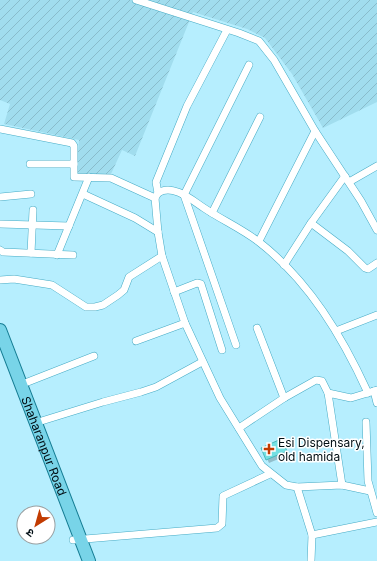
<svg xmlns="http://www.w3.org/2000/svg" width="377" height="561" viewBox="0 0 377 561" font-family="Inter,'Noto Sans Devanagari',sans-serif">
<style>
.industrial{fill:url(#industrial-furrows)}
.shadow{fill:#0003}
.building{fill:#74e0e3;stroke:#49b9bc}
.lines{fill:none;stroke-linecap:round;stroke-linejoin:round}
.minor-casing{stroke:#45abc5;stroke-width:8}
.primary-casing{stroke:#147c93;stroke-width:14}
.minor{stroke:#fff;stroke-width:7}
.primary{stroke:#78d4e8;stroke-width:12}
.poi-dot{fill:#c23b01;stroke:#fff;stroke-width:1.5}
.labels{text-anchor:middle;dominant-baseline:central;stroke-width:3;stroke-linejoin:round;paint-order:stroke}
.poi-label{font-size:12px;fill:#000e14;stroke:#fff;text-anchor:start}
.street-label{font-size:12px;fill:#000e14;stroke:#fff}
</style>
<defs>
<pattern id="industrial-furrows" width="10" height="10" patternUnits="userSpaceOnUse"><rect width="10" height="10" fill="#a1ddee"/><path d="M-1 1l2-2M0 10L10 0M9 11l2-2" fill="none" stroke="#89bccb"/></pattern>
</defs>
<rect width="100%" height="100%" fill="#b6eefe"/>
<!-- industrial -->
<polygon class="industrial" points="0,0 377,0 377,102 323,128 292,74 265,38 247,29 193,12 135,156 122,150 111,174 76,174 79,140 4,124 10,104 0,100"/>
<!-- shadow -->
<polygon class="shadow" points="283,443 288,455 269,463 262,448"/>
<!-- building -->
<polygon class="building" points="281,439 287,451 266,460 261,448"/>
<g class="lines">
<defs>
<g id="minor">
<polyline points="136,0 239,33 259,41 274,60 315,131 361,201 377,230"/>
<polyline points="0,129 72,143 74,146 74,177 111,178 155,198"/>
<polyline points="30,164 74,164"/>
<polyline points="349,182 377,166"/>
<polyline points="158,193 156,182 187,106 227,30"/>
<polyline points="83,194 135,218 158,232"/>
<polyline points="0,197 31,194"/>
<polyline points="212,213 260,117"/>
<polyline points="311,223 348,251 365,268 368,269 377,263"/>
<polyline points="0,224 69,226"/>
<polyline points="259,241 315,131"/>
<polyline points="0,250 3,252 73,255"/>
<polyline points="31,253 33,210"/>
<polyline points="57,255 89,177"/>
<polyline points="284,265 311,223 345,176"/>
<polyline points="0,280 14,279 52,285 86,307 95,307 103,305 118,295 124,290 129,277 162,256"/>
<polyline points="174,292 197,283 201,284 222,350"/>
<polyline points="257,328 284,398"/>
<polyline points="336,331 377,315"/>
<polyline points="136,341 185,323"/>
<polyline points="236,345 184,195 249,65"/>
<polyline points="20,385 94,356"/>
<polyline points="374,391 377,403"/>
<path d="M368 393C342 336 309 281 259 242 242 229 222 220 204 208 193 201 173 183 158 193L155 198 158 232 162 256 185 323 220 398 262 466 286 485 297 487 342 485 370 491"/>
<polyline points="366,422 368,481 377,513"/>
<polyline points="35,423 103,402 141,392 156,387 202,362"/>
<polyline points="239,428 284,398 316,380 322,381 328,393"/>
<polyline points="342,485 328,393 351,398 377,390"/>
<polyline points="297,487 312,535 311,561"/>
<polyline points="312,535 377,522"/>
<polyline points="73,540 217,528 222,524 223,496 270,474"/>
</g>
<g id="primary">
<path id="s1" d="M0 330 89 561"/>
</g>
</defs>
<!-- minor casing -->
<use href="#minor" class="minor-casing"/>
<!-- primary casing -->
<use href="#primary" class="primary-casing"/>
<!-- minor -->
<use href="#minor" class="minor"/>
<!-- primary -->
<use href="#primary" class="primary"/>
</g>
<!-- markers -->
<path class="poi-dot" d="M267 443h4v4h4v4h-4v4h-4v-4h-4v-4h4z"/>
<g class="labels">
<!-- poi labels -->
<g class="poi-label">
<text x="278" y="442">Esi Dispensary,<tspan x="278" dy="14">old hamida</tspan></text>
</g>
<!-- street labels -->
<g class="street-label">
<text stroke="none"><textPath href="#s1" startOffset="124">Shaharanpur Road</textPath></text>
</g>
</g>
<!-- north arrow -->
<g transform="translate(36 525) rotate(217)"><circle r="19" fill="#ffffff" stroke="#999fa1"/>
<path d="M0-3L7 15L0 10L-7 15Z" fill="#c23b01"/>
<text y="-6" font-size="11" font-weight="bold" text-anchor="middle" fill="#000e14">उ</text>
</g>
</svg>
